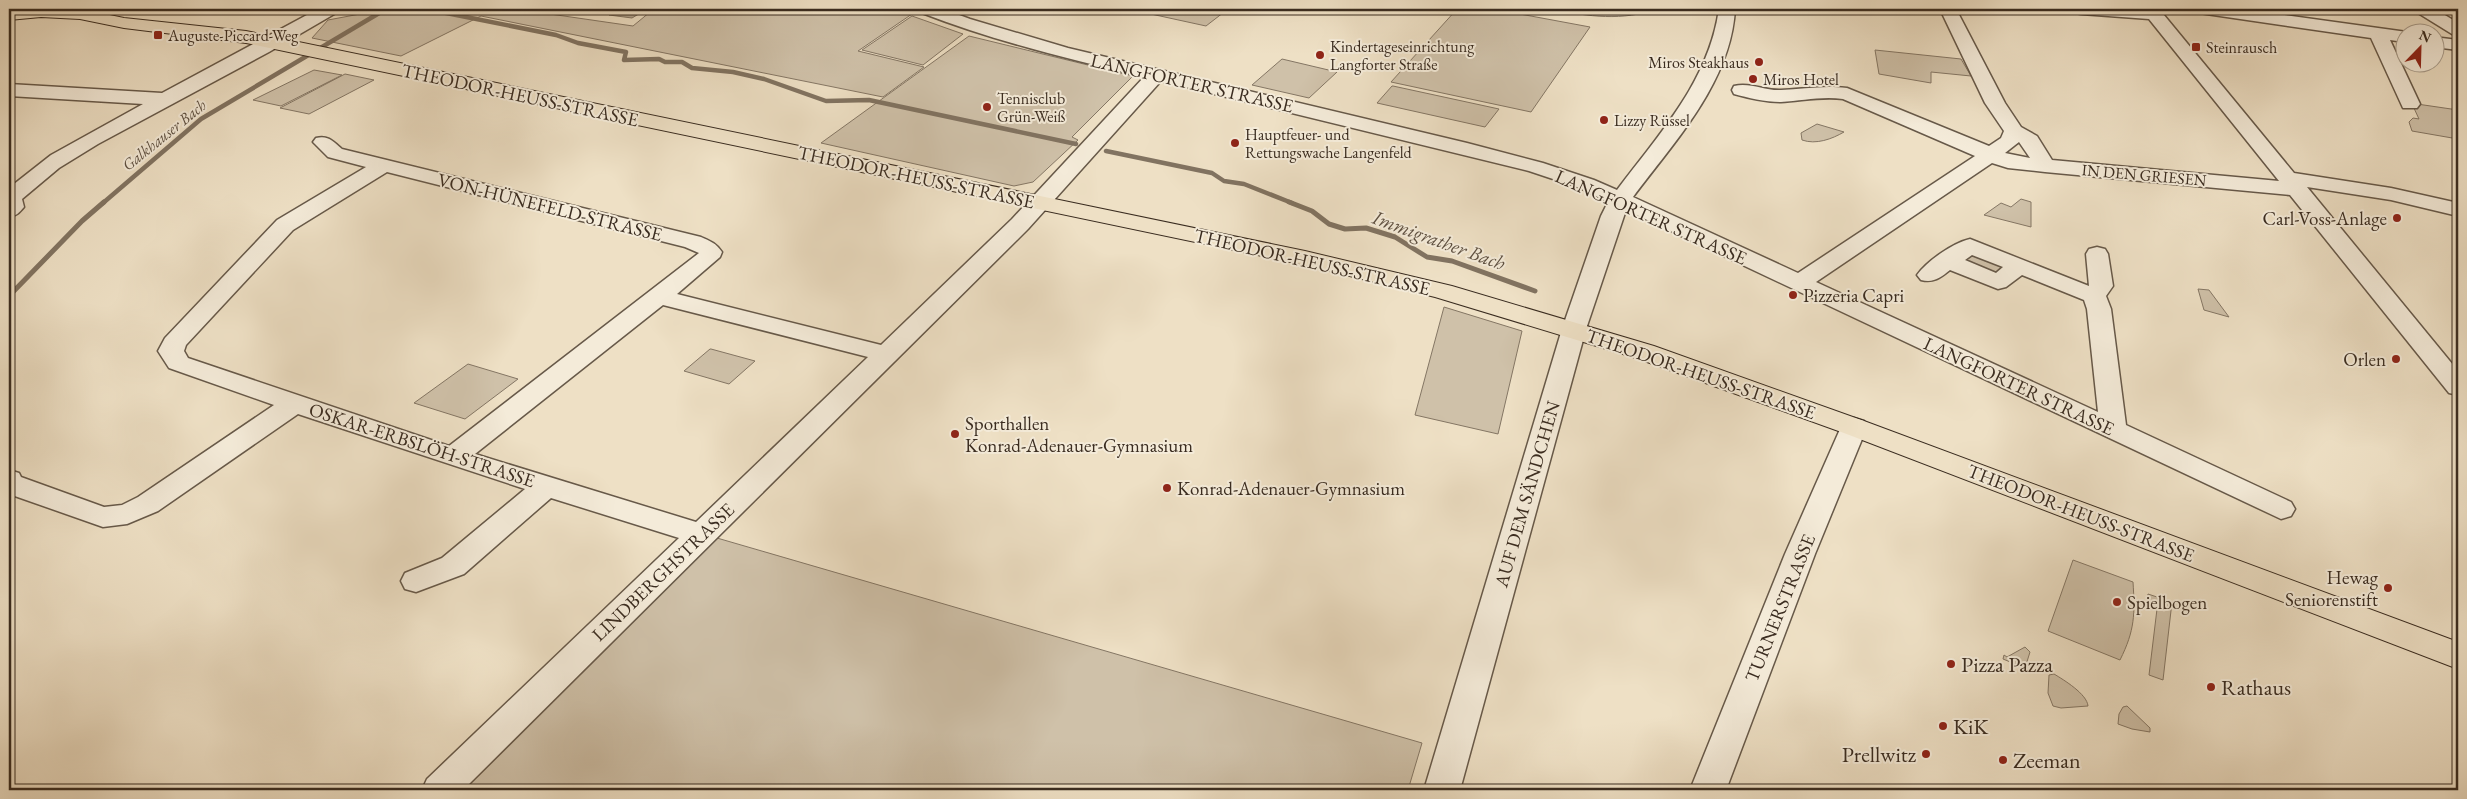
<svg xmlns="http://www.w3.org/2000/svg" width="2467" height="799" viewBox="0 0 2467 799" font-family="'EB Garamond',serif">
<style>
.green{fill:#cfc1a9;stroke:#847664}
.water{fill:#b1a38d;stroke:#817361}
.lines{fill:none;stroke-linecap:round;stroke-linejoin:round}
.stream-far1{stroke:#817361;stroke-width:4.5}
.stream{stroke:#817361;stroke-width:5}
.minor-casing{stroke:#675949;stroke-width:3}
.major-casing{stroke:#3a2c20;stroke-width:2}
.minor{fill:#f4ebd9;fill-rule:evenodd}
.major{fill:#eee0c5;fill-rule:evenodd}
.poi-dot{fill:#8f2418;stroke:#f4ebd9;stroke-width:2}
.labels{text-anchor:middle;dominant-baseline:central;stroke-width:4;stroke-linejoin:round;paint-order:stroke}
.far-poi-label{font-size:16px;fill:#3a2c20;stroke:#f4ebd9;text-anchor:start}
.far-water-label{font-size:16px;font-style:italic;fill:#5e5041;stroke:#f4ebd9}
.far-street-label{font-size:16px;fill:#3a2c20;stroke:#f4ebd9}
.street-label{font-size:19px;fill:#3a2c20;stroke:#f4ebd9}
.poi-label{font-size:19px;fill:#3a2c20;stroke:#f4ebd9;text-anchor:start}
.water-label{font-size:20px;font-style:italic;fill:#5e5041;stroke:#f4ebd9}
.near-poi-label{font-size:22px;fill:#3a2c20;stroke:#f4ebd9;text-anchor:start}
</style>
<rect width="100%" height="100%" fill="#eee0c5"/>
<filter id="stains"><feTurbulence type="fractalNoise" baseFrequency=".004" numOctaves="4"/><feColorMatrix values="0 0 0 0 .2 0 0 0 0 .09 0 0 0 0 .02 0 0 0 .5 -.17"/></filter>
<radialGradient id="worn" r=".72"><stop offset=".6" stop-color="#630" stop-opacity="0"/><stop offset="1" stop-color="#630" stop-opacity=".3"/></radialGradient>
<!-- green -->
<g class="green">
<polygon points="371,9 558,9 550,14 633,26 650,12 669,9 901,9 912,14 858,51 924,67 883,97 481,16 401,56 312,38 328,20 360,14"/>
<polygon points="1128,9 1228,9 1206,26"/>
<polygon points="1457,9 1493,9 1590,27 1531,112 1391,82"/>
<path d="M1554 9H1657C1623 21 1588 17 1554 9Z"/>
<polygon points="912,16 963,34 923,65 862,50"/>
<polygon points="969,36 1133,76 1072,137 1078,140 1033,182 1014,186 821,143"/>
<polygon points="1875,50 1961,59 1971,76 1931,72 1931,83 1879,74"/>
<polygon points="1282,59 1337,72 1309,98 1252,85"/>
<polygon points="314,70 342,75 281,106 253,100"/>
<polygon points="345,74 374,80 309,114 280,108"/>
<polygon points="1392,86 1393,86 1499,109 1485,127 1377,103"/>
<polygon points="2417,104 2458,110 2458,139 2412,131 2409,122 2413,118 2419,119 2413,106"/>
<path d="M1817 124 1844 132C1832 139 1816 145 1802 140L1801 133Z"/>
<polygon points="2021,199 2031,202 2031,227 1984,215 2001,203 2011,207"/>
<polygon points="1970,254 2000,261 2004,268 1994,273 1964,261 1965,258"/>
<polygon points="2198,289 2209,290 2229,317 2204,310"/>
<polygon points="1444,307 1522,331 1498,434 1415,415"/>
<polygon points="710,349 711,349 755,361 729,384 684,371"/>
<polygon points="468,364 518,379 465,419 414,403"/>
<polygon points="717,538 1422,743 1408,790 463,790"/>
<path d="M2073 560 2133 582C2135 614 2135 630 2120 660L2048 631Z"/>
<polygon points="2148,594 2172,602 2163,680 2149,675 2157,609 2146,606"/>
<polygon points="2025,647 2030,652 2025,668 2003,659 2004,655 2007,657"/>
<path d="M2054 674C2064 680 2087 694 2088 706L2061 708 2053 706 2048 693 2049 675Z"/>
<polygon points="2127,706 2150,728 2150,732 2132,729 2118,724 2119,714 2123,707"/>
</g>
<!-- water -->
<polygon class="water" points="619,9 647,9 632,18 609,15"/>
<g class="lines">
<!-- stream-far1 -->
<g class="stream-far1">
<polyline points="426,9 556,35 578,43 626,52 624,60 659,59 665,62 682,62 692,68 733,72 764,79 826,101 869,100 1076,144"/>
<polyline points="1106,151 1212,173 1224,181 1244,184 1292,203"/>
<polyline points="103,203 201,119 386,9"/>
</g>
<!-- stream -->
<g class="stream">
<polyline points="1289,202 1312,211 1329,224 1345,229 1366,228 1395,237 1427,257 1452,261 1535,291"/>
<polyline points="9,296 82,221 104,202"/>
</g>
<defs>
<g id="minor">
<path d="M318 9H338L336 13 269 52 98 144 59 168 22 199 24 207C19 213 16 216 9 217V188L51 155 143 104 9 96V84L162 93Z"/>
<path d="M920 9H943L970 19 1068 48 1467 143 1543 163 1594 180 1617 190C1659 134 1709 81 1719 9H1735C1731 82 1675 141 1633 197L1798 273 1975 156 1843 99C1821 96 1802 101 1781 102 1766 102 1748 98 1734 94L1732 90 1734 86C1750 82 1765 91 1781 90 1804 89 1823 85 1847 88L1989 146 2001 138 2004 131 1985 103 1940 9H1956L2005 103 2021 127 2037 136 2052 160 2279 181 2149 19 2081 14 2075 13 2073 9H2159L2294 173 2391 188 2458 203V216L2391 200 2307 187 2458 371V395L2449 393 2290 195 2045 172 2008 168 1992 163 1816 282 2098 412 2087 309 2084 300 2022 275 2006 287 1998 289 1950 270C1940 278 1934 283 1921 280L1917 275C1927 261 1953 243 1970 239L2089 286 2086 254 2089 249 2097 247 2105 249 2108 254 2113 286 2106 296 2111 309 2126 425 2291 502 2295 509 2291 516 2281 519 1626 210 1586 329 1460 790H1424L1562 329 1601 216 1608 202 1580 188 1529 171 1161 81 1028 229 463 790H422L427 779 679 538 551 498 464 574 416 592 405 589 401 581 405 573 442 558 525 489 298 414 158 511 127 524 103 527 9 494V470L19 473 21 477 104 507 122 505 138 497 274 405 169 368 158 351 165 338 277 220 366 167 328 157 313 142 316 138C328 135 333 141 342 149L701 237C710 241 716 243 722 252L720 257 677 294 881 345 1012 219 1144 77C1069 59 994 41 922 13ZM2019 142 2030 158 2005 153ZM387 172 685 247 699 253 449 446 188 358 184 351 186 345 293 230ZM1972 255 2003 267 1996 273 1965 260ZM663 305 868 357 696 522 475 454Z"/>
<polygon points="2198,9 2240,9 2407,32 2404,32 2404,42 2390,40 2420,104 2417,108 2403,108 2371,38 2206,14 2200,13"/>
<polygon points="2416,9 2435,9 2458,23 2458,35 2452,34 2418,13"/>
<polygon points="2434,37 2458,40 2458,50 2434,47"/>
<polygon points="1854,418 1864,421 1867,427 1815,554 1726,790 1690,790 1785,554 1841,427 1844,421"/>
</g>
<polygon id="major" points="81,9 124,18 246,31 1305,251 1452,286 1654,346 1864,421 2458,642 2458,669 1844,433 1636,358 1435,297 1305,265 246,43 124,28 80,19 41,17 9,20 9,10"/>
</defs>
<!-- minor casing -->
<use href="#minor" class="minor-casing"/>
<!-- major casing -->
<use href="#major" class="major-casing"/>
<!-- minor -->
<use href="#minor" class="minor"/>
<!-- major -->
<use href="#major" class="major"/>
</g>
<!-- markers -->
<g class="poi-dot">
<rect x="153" y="30" width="10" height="10" rx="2.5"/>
<rect x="2191" y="42" width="10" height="10" rx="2.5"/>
<circle cx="1320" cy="55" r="5"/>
<circle cx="1759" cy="62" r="5"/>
<circle cx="1753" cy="79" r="5"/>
<circle cx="987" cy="107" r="5"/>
<circle cx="1604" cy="120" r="5"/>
<circle cx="1235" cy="143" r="5"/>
<circle cx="2397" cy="218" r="5"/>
<circle cx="1793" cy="295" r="5"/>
<circle cx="2396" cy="359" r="5"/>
<circle cx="955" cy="434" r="5"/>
<circle cx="1167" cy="488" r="5"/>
<circle cx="2388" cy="588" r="5"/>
<circle cx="2117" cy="602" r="5"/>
<circle cx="1951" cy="664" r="5"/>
<circle cx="2211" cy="687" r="5"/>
<circle cx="1943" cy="726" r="5"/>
<circle cx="1926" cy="754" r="5"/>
<circle cx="2003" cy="760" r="5"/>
</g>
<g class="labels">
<!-- far-poi labels -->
<g class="far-poi-label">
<text x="168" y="35">Auguste-Piccard-Weg</text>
<text x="1330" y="46">Kindertageseinrichtung<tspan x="1330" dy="18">Langforter Straße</tspan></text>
<text x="2206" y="47">Steinrausch</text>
<text x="1749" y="62" text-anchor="end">Miros Steakhaus</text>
<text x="1763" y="79">Miros Hotel</text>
<text x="997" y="98">Tennisclub<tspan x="997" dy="18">Grün-Weiß</tspan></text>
<text x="1614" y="120">Lizzy Rüssel</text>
<text x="1245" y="134">Hauptfeuer- und<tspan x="1245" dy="18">Rettungswache Langenfeld</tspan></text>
</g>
<!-- far-water labels -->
<g class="far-water-label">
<text transform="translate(164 135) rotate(-39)">Galkhauser Bach</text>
</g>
<!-- far-street labels -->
<g class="far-street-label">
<text transform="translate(2144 175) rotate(5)">IN DEN GRIESEN</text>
</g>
<!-- street labels -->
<g class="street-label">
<text transform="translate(1192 83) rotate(13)">LANGFORTER STRASSE</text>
<text transform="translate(520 95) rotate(12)">THEODOR-HEUSS-STRASSE</text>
<text transform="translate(916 177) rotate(12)">THEODOR-HEUSS-STRASSE</text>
<text transform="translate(550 207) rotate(14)">VON-HÜNEFELD-STRASSE</text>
<text transform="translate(1651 217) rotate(24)">LANGFORTER STRASSE</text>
<text transform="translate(1312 262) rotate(13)">THEODOR-HEUSS-STRASSE</text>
<text transform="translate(1701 374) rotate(19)">THEODOR-HEUSS-STRASSE</text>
<text transform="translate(2019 386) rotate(25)">LANGFORTER STRASSE</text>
<text transform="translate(422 445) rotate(18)">OSKAR-ERBSLÖH-STRASSE</text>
<text transform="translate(1527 494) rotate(-74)">AUF DEM SÄNDCHEN</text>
<text transform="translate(2081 513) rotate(21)">THEODOR-HEUSS-STRASSE</text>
<text transform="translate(663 572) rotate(-44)">LINDBERGHSTRASSE</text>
<text transform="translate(1780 608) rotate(-68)">TURNERSTRASSE</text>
</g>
<!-- poi labels -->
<g class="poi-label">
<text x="2387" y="218" text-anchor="end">Carl-Voss-Anlage</text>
<text x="1803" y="295">Pizzeria Capri</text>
<text x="2386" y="359" text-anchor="end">Orlen</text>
<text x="965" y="423">Sporthallen<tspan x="965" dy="22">Konrad-Adenauer-Gymnasium</tspan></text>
<text x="1177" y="488">Konrad-Adenauer-Gymnasium</text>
<text x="2378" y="577" text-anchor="end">Hewag<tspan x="2378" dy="22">Seniorenstift</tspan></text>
<text x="2127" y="602">Spielbogen</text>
</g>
<!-- water labels -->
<g class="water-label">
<text transform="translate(1439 240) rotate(20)">Immigrather Bach</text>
</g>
<!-- near-poi labels -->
<g class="near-poi-label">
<text x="1961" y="664">Pizza Pazza</text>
<text x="2221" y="687">Rathaus</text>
<text x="1953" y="726">KiK</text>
<text x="1916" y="754" text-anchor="end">Prellwitz</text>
<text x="2013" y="760">Zeeman</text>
</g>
</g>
<!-- margin -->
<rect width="2467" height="799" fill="none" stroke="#eee0c5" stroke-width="30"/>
<rect x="10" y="10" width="2447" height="779" fill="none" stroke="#3a2c20" stroke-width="2.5"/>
<rect x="15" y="15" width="2437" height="769" fill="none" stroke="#3a2c20"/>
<!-- north arrow -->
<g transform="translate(2420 48) rotate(23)"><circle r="24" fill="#f4ebd9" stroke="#aa9f8f"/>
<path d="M0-4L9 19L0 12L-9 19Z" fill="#8f2418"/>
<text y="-8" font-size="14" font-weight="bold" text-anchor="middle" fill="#3a2c20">N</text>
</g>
<rect width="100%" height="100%" filter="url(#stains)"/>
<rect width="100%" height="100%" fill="url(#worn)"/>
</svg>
